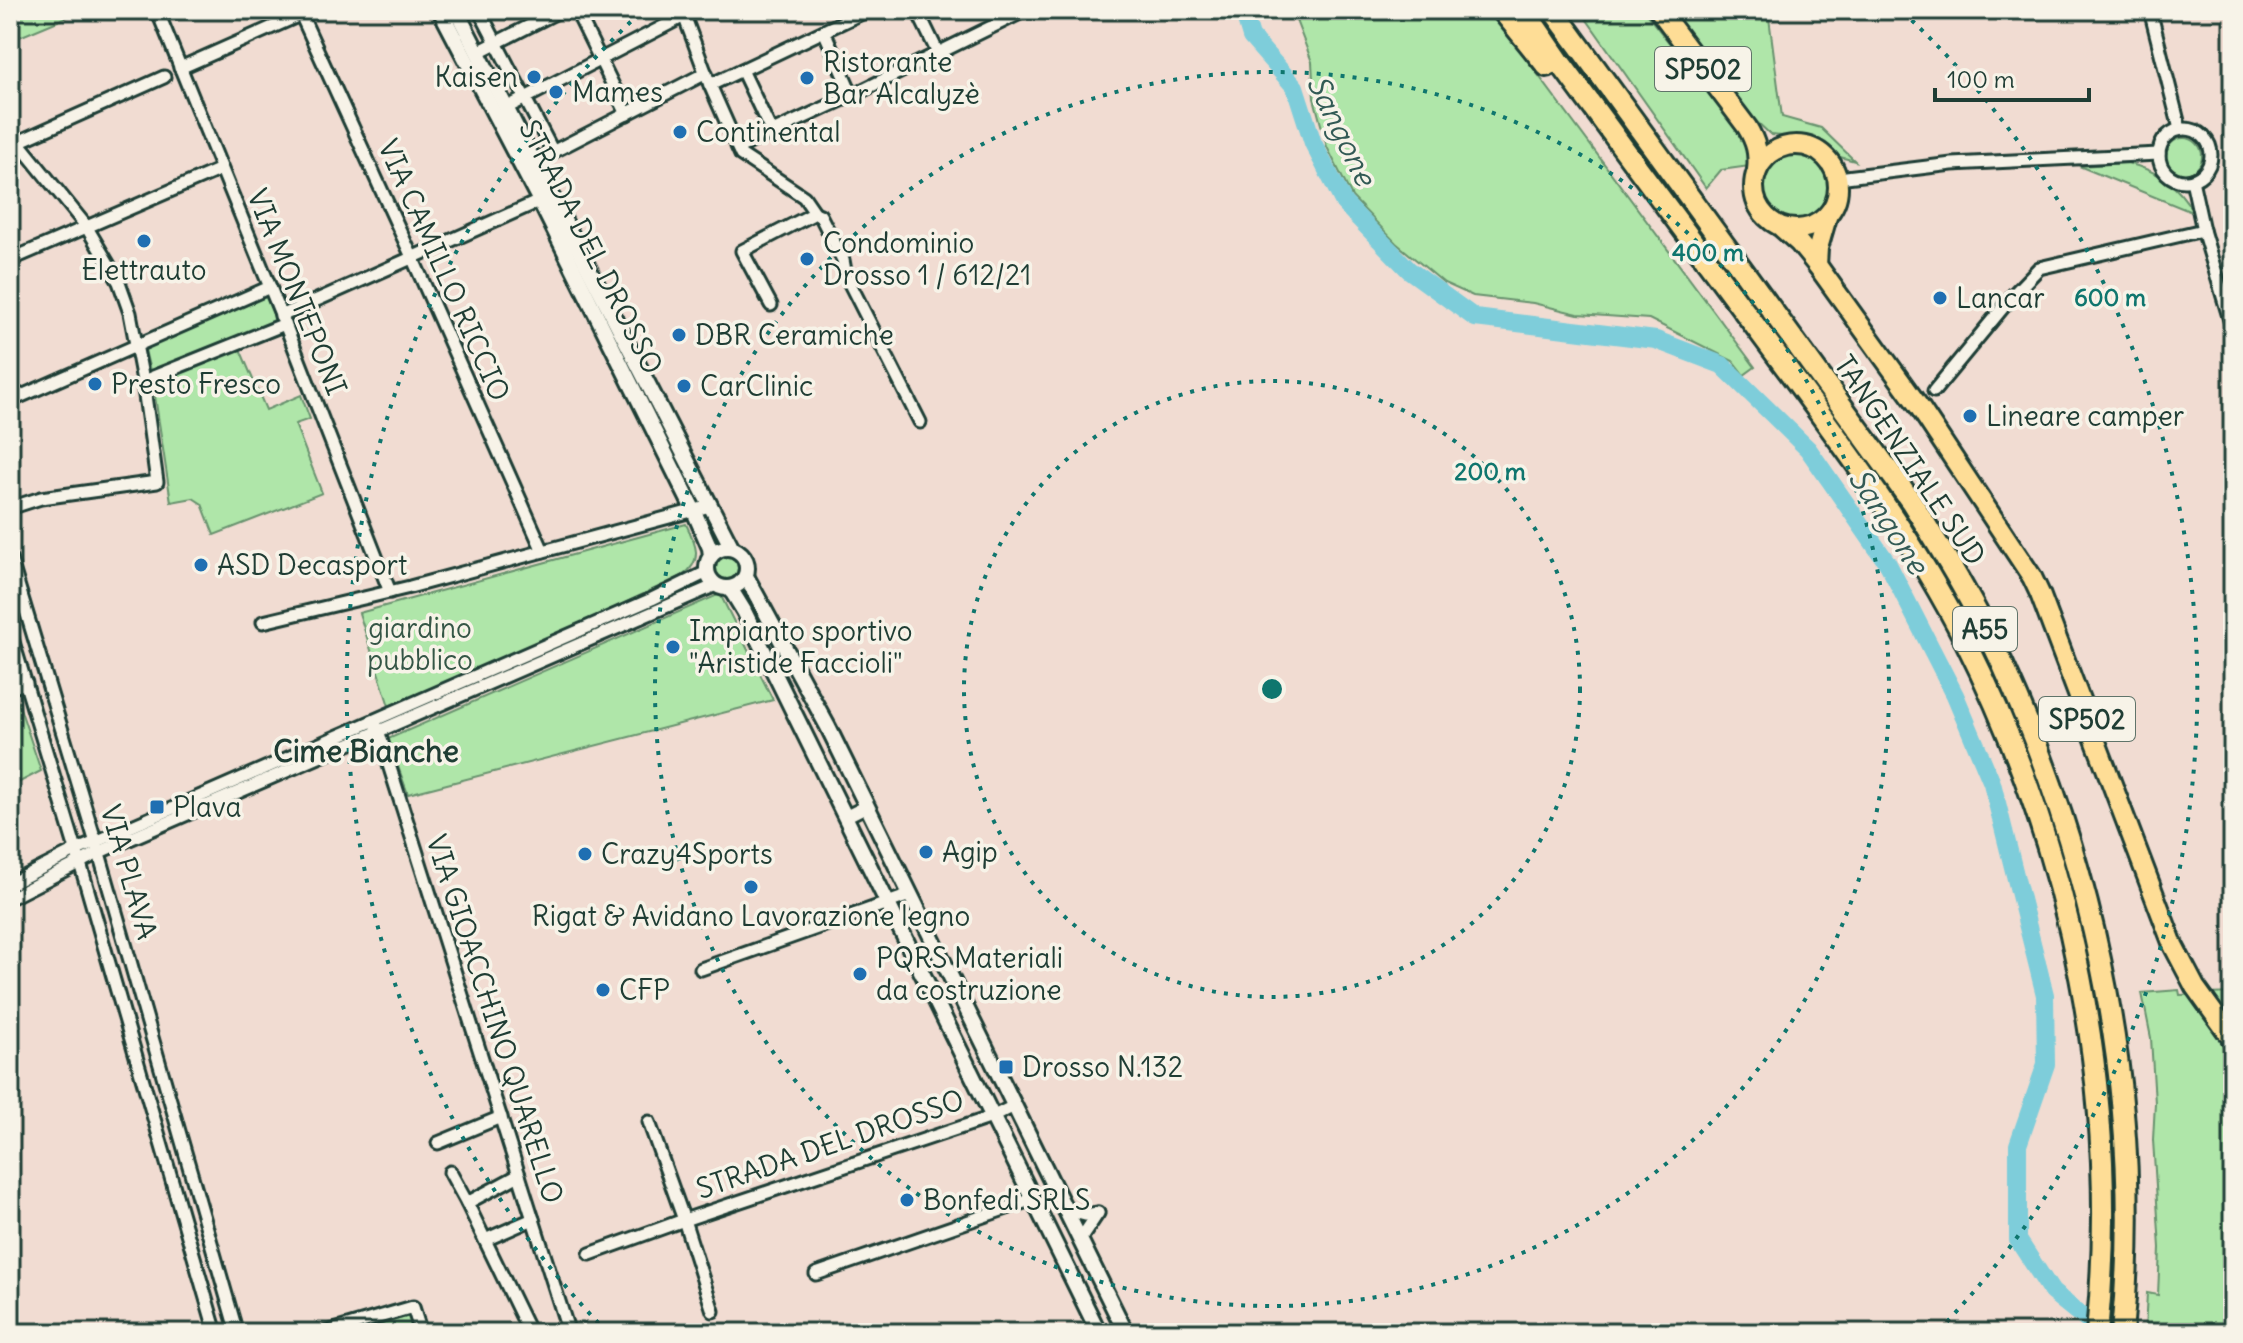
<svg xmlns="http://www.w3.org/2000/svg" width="2243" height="1343" viewBox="0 0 2243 1343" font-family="Delius,sans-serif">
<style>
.green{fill:#afe6a9;stroke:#67926e;stroke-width:2}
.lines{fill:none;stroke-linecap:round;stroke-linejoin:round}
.stream{stroke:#589398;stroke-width:3}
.river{stroke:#7ecdda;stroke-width:18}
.minor-casing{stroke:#1f3d34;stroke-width:17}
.tertiary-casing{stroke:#1f3d34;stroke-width:20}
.primary-casing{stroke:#1f3d34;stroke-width:24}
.motorway-casing{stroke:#1f3d34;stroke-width:26}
.minor{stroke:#f7f3e8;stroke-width:11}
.tertiary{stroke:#f7f3e8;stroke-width:14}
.primary{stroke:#fedd96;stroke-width:18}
.motorway{stroke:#fedd96;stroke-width:20}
.ring{fill:none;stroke:#0f766e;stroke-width:4;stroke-dasharray:4 8}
.poi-dot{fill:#1f6fb2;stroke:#f7f3e8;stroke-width:3}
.labels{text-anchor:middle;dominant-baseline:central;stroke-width:7;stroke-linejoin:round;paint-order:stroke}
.shield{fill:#f7f3e8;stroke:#60746a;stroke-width:2}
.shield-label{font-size:26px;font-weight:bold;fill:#1f3d34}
.poi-label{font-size:28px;fill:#1f3d34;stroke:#f7f3e8;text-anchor:start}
.street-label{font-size:28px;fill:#1f3d34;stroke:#f7f3e8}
.park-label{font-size:28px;fill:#355646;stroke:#f7f3e8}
.water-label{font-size:30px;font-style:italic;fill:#325a55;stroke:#f7f3e8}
.neighbourhood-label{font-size:30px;font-weight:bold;fill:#1f3d34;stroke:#f7f3e8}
.centre{fill:#0f766e;stroke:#f7f3e8;stroke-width:4}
.ring-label{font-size:24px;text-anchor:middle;font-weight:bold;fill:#0f766e;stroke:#f7f3e8;stroke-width:7;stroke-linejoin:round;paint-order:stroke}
</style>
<rect width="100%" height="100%" fill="#f1dcd2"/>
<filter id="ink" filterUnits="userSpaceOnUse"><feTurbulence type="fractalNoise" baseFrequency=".0125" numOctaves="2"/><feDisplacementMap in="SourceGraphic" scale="16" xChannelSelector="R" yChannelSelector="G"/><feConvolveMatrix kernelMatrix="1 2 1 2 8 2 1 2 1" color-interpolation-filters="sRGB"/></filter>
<g filter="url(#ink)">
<!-- green -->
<g class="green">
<polygon points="10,10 84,10 10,41"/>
<polygon points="1292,10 1490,10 1755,367 1744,375 1733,361 1649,319 1578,314 1533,303 1473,296 1444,283 1396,243 1352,197 1327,147 1314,98 1312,62"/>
<polygon points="1580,10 1643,10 1741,133 1747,151 1750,166 1721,170 1706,188"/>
<polygon points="1672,10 1768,10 1782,117 1821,128 1855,161 1840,157 1814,139 1771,135 1755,120 1713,67"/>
<circle cx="2184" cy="156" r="18"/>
<circle cx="1797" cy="187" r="35"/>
<path d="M2127 163C2159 171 2177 184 2194 213L2079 166Z"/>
<polygon points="265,292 276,322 151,375 144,346"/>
<polygon points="240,349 266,410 301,395 310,419 295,424 322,493 214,535 202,504 193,498 171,502 153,383 232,350"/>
<path d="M686 524C696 544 704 561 682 576L567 630 389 706 359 613Z"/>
<circle cx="726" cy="568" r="12"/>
<polygon points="720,594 773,700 408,794 388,739"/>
<polygon points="18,702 41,771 10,787 10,704"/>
<polygon points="2179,990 2180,995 2233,993 2233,1333 2155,1333 2145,1331 2147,1293 2158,1295 2160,1248 2153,1140 2155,1103 2151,1038 2142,993"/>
<polygon points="410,1316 415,1333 348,1333"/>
</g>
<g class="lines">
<!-- stream -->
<polyline class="stream" points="2222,216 2233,204"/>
<!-- river -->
<polyline class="river" points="1243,10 1251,37 1295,87 1313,143 1344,203 1409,270 1475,318 1656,340 1722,365 1808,449 1888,564 1955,695 1992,783 2045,995 2046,1064 2018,1145 2018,1240 2052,1292 2103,1333"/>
<defs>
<g id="minor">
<polyline points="157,10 285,324 390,592"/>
<polyline points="299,10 412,257 543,551"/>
<polyline points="479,10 553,152"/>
<polyline points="576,10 627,114"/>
<polyline points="682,10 710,85 741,155 804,197 815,213 742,251 771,305"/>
<polyline points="917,10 938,53"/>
<polyline points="2150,10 2180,129"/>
<polyline points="824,31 852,95"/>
<polyline points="478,52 561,10"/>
<polyline points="180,68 311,10"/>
<polyline points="742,70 772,133"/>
<polyline points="710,85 868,10"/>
<polyline points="506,108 684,16"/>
<circle cx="2185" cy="155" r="26"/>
<polyline points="10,132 86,226 119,282 130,313 143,381 157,482 41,498 10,508"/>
<polyline points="18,142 164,77"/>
<polyline points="738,148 859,92 1026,10"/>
<polyline points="533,162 706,73"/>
<polyline points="1838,178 1952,164 2159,154"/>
<polyline points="2192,180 2203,230 2233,330"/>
<polyline points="815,213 820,215 843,260 846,276 920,422"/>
<polyline points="10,260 221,169"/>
<polyline points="281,316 544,199"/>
<polyline points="143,381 285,324"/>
<polyline points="1934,391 2014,294 2039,268 2203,230"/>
<polyline points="10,401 270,287"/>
<polyline points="10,558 99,853 237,1333"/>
<polyline points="263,622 410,587 710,506"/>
<polyline points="10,632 80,863 216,1333"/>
<polyline points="10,688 26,683"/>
<polyline points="377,727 569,1333"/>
<polyline points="845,817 867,806"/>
<polyline points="10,884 75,851 652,599 707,572"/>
<polyline points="10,898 102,851 716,585"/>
<polyline points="701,969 910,895"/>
<polyline points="649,1122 684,1220 713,1311"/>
<polyline points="438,1143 501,1117"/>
<polyline points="450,1172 467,1203"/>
<polyline points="519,1175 467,1203 530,1333"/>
<polyline points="1066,1210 1085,1215 1098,1213"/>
<polyline points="485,1240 533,1219"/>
<polyline points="1080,1240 1098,1213"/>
<polyline points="590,1254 684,1220 992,1117 1014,1106"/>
<polyline points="816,1274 1033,1199"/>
<polyline points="324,1333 413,1307 421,1333"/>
</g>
<g id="tertiary">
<polyline points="440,10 540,201 693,509 710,548 711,556"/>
<polyline points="456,10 732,548"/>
<circle cx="727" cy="568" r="20"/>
<polyline points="746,576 828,727 1126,1333"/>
<polyline points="728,588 733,593 744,611 1099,1333"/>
</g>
<g id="primary">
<path d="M1659 10 1747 127C1756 142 1759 153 1757 171"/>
<circle cx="1796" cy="187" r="42"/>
<polyline points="1782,228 1799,243 1817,265 1920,408 2032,577 2040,594 2173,945 2195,987 2233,1040"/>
<polyline points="1817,265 1818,248 1827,217"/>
</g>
<g id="motorway">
<polyline points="1502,10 1547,66"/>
<path d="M1524 10 1559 61C1631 159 1703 256 1776 354 1844 446 1913 537 1965 640 2072 853 2121 1096 2097 1333"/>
<path d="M1553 10 1911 501C1944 554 1977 608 2003 665 2097 873 2145 1105 2122 1333"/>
</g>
</defs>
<!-- minor casing -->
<use href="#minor" class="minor-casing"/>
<!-- tertiary casing -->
<use href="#tertiary" class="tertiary-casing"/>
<!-- primary casing -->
<use href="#primary" class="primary-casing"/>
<!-- motorway casing -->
<use href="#motorway" class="motorway-casing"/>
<!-- minor -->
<use href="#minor" class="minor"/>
<!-- tertiary -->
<use href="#tertiary" class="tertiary"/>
<!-- primary -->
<use href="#primary" class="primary"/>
<!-- motorway -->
<use href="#motorway" class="motorway"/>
</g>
</g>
<!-- distance rings -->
<g class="ring">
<circle cx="1272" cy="689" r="308"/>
<circle cx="1272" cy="689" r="617"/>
<path d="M607 1332A925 925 0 0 1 641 12M1903 12A925 925 0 0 1 1937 1332"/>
</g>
<!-- markers -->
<g class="poi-dot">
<circle cx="534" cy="77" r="8"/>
<circle cx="807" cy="78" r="8"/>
<circle cx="556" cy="92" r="8"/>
<circle cx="680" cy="132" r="8"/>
<circle cx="144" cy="241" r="8"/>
<circle cx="807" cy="259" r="8"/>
<circle cx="1940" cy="298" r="8"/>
<circle cx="679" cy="335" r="8"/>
<circle cx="95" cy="384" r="8"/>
<circle cx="684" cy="386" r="8"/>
<circle cx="1970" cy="416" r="8"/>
<circle cx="201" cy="565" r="8"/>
<circle cx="673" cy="647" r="8"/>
<rect x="149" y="799" width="16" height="16" rx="4"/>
<circle cx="926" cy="852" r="8"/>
<circle cx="585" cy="854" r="8"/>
<circle cx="751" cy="887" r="8"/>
<circle cx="860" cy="974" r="8"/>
<circle cx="603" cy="990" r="8"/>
<rect x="998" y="1059" width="16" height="16" rx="4"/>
<circle cx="907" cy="1200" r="8"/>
</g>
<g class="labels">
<!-- shield labels -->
<g class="shield">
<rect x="1655" y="47" width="96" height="44" rx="6"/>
<rect x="1953" y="607" width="64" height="44" rx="6"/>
<rect x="2039" y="697" width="96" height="44" rx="6"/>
</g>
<g class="shield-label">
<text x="1703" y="69">SP502</text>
<text x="1985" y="629">A55</text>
<text x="2087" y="719">SP502</text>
</g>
<!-- poi labels -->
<g class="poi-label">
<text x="823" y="62">Ristorante<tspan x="823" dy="32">Bar Alcalyzè</tspan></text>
<text x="518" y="77" text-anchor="end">Kaisen</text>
<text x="572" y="92">Mames</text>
<text x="696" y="132">Continental</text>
<text x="823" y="243">Condominio<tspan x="823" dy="32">Drosso 1 / 612/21</tspan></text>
<text x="144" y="270" text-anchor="middle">Elettrauto</text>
<text x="1956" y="298">Lancar</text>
<text x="695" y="335">DBR Ceramiche</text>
<text x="111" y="384">Presto Fresco</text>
<text x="700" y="386">CarClinic</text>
<text x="1986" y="416">Lineare camper</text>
<text x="217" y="565">ASD Decasport</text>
<text x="689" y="631">Impianto sportivo<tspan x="689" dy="32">"Aristide Faccioli"</tspan></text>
<text x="173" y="807">Plava</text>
<text x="942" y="852">Agip</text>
<text x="601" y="854">Crazy4Sports</text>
<text x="751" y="916" text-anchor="middle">Rigat &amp; Avidano Lavorazione legno</text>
<text x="876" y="958">PQRS Materiali<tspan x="876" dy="32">da costruzione</tspan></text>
<text x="619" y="990">CFP</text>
<text x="1022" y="1067">Drosso N.132</text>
<text x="923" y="1200">Bonfedi SRLS</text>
</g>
<!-- street labels -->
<g class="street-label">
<text transform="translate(591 247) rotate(63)">STRADA DEL DROSSO</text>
<text transform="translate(444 270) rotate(66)">VIA CAMILLO RICCIO</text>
<text transform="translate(297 292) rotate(68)">VIA MONTEPONI</text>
<text transform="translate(1910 460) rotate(56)">TANGENZIALE SUD</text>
<text transform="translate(129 872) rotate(74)">VIA PLAVA</text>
<text transform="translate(495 1019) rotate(72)">VIA GIOACCHINO QUARELLO</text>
<text transform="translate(830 1144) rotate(-19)">STRADA DEL DROSSO</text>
</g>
<!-- park labels -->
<g class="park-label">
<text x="420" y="628">giardino<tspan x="420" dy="32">pubblico</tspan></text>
</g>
<!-- water labels -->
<g class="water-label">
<text transform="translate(1342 130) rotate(64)">Sangone</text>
<text transform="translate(1889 521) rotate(57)">Sangone</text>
</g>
<!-- neighbourhood labels -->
<g class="neighbourhood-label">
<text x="366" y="751">Cime Bianche</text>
</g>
</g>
<circle cx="1272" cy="689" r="12" class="centre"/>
<g class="ring-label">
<text x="1708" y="261">400 m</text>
<text x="2110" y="306">600 m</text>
<text x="1490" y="480">200 m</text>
</g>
<!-- margin -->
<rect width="2243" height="1343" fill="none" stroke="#f7f3e8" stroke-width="40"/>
<rect x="20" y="20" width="2203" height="1303" fill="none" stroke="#1f3d34" stroke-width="3" filter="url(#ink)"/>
<!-- scale -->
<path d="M1935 88v12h154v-12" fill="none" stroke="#1f3d34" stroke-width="4"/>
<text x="1947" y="88" font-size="24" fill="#1f3d34" stroke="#f7f3e8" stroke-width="6" paint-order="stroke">100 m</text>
</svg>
